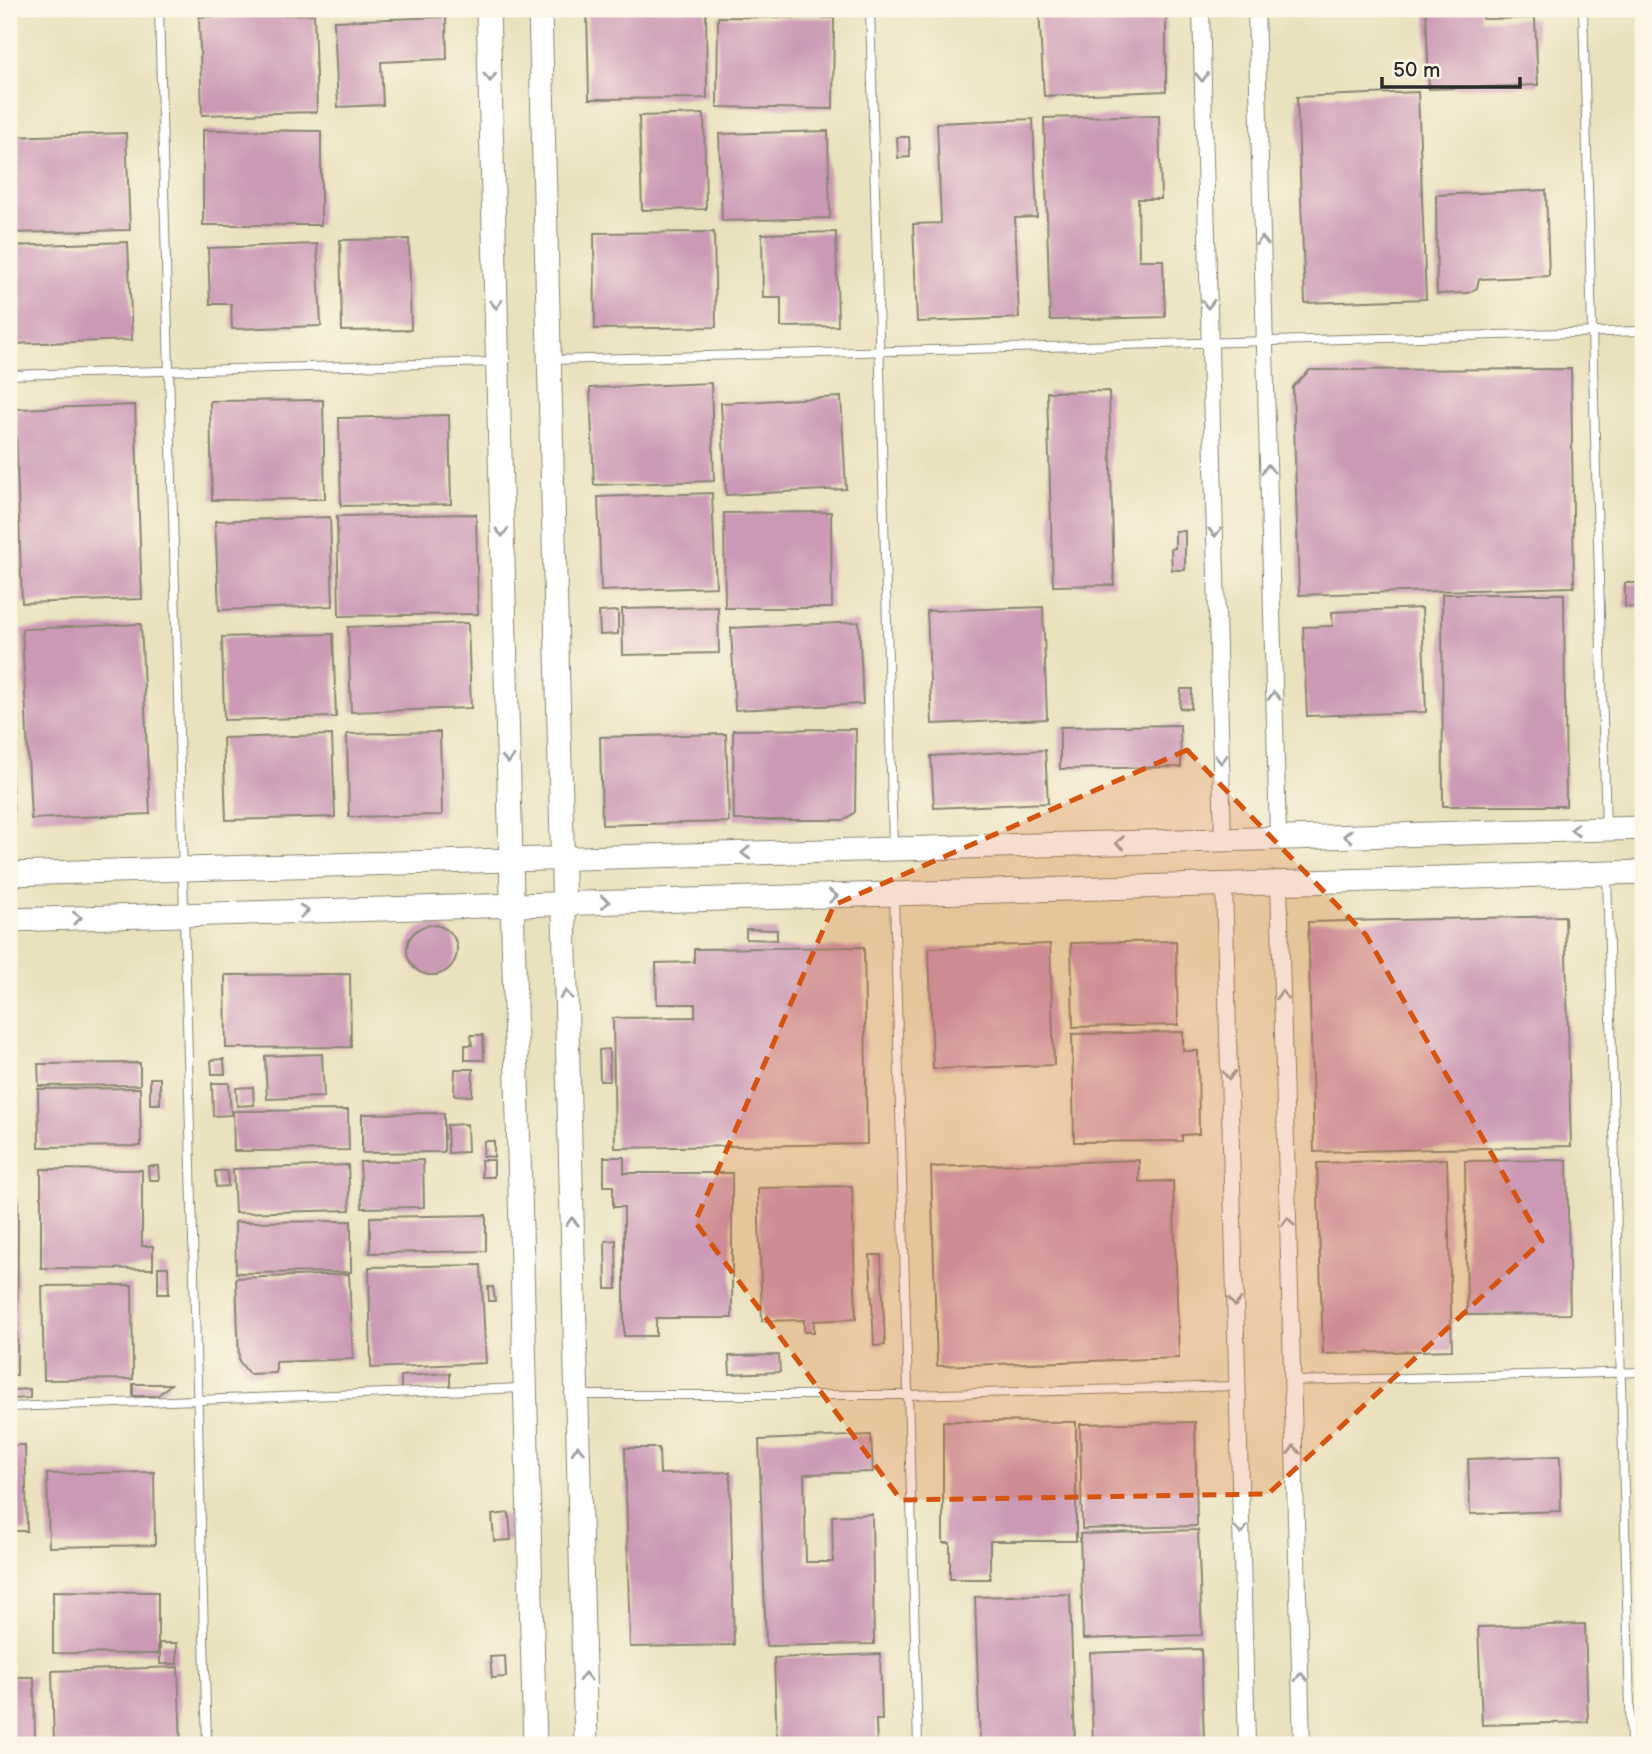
<svg xmlns="http://www.w3.org/2000/svg" width="1652" height="1754" viewBox="0 0 1652 1754" font-family="'Balsamiq Sans',sans-serif">
<style>
.building{fill:#cb99b5}
.lines{fill:none;stroke-linecap:round;stroke-linejoin:round}
.lane-casing{stroke:#8a8674;stroke-width:10}
.street-casing{stroke:#8a8674;stroke-width:18}
.secondary-casing{stroke:#8a8674;stroke-width:25}
.lane{stroke:#fff;stroke-width:8}
.street{stroke:#fff;stroke-width:16}
.secondary{stroke:#fff;stroke-width:23}
.oneway{stroke:#a0a0a0}
.marked{fill:#d5540f;fill-opacity:0.2;stroke:#d5540f;stroke-width:5;stroke-dasharray:14 9;stroke-linejoin:round}
</style>
<rect width="100%" height="100%" fill="#fcf5e5"/>
<filter id="ink" filterUnits="userSpaceOnUse"><feTurbulence type="fractalNoise" baseFrequency=".0143" numOctaves="2"/><feDisplacementMap in="SourceGraphic" scale="14" xChannelSelector="R" yChannelSelector="G"/><feConvolveMatrix kernelMatrix="1 2 1 2 8 2 1 2 1" color-interpolation-filters="sRGB"/></filter>
<filter id="wash" filterUnits="userSpaceOnUse"><feTurbulence type="fractalNoise" baseFrequency=".00686" numOctaves="4" result="noise"/><feDisplacementMap in="SourceGraphic" scale="28" xChannelSelector="R" yChannelSelector="G"/><feGaussianBlur stdDeviation="1.57" result="paint"/><feColorMatrix in="noise" values="0 0 0 0 0 0 0 0 0 0 0 0 0 0 0 0 0 1.4 0 .05"/><feComposite in="paint" operator="in"/></filter>
<g filter="url(#wash)">
<rect width="100%" height="100%" fill="#e9e1bd"/>
<g id="blocks">
<!-- building -->
<g class="building">
<polygon points="587,9 706,9 707,98 589,99"/>
<polygon points="1039,9 1166,9 1166,91 1044,96"/>
<polygon points="1426,9 1483,9 1483,19 1535,18 1538,85 1429,89"/>
<polygon points="314,14 317,112 202,115 199,17"/>
<polygon points="446,17 447,59 381,62 383,105 338,107 334,21"/>
<polygon points="718,17 834,18 833,109 717,107"/>
<polygon points="1418,92 1426,299 1305,303 1297,97"/>
<polygon points="704,114 706,209 642,210 639,116"/>
<polygon points="1159,115 1161,199 1138,199 1139,260 1163,260 1165,317 1050,320 1044,118"/>
<polygon points="1033,119 1037,217 1015,218 1019,318 917,322 913,224 941,223 937,123"/>
<polygon points="203,130 321,131 321,225 203,225"/>
<polygon points="828,131 830,218 722,221 719,134"/>
<polygon points="126,133 130,230 11,233 9,137"/>
<polygon points="897,137 909,137 910,157 898,158"/>
<polygon points="1546,190 1549,276 1479,279 1477,288 1468,293 1437,294 1436,195"/>
<polygon points="714,232 716,327 595,329 594,233"/>
<polygon points="836,232 838,326 781,327 781,298 763,298 762,234"/>
<polygon points="409,239 411,330 342,331 340,240"/>
<polygon points="128,242 132,340 11,344 9,246"/>
<polygon points="317,244 321,326 232,329 231,304 210,304 208,248"/>
<polygon points="1571,369 1574,587 1299,595 1293,387 1310,370"/>
<polygon points="711,383 714,481 594,485 590,388"/>
<polygon points="1109,391 1114,585 1053,586 1047,392"/>
<polygon points="841,397 846,489 726,495 721,403"/>
<polygon points="323,400 325,499 212,500 210,401"/>
<polygon points="135,405 142,599 22,603 15,409"/>
<polygon points="449,415 451,504 341,506 339,418"/>
<polygon points="712,493 716,587 601,591 598,497"/>
<polygon points="831,512 832,608 725,608 724,513"/>
<polygon points="476,514 478,614 339,616 337,516"/>
<polygon points="330,517 333,606 219,610 215,521"/>
<polygon points="1175,531 1185,531 1185,570 1172,570 1171,549 1175,548"/>
<polygon points="1625,583 1639,583 1638,608 1625,607"/>
<polygon points="1442,594 1564,594 1566,806 1443,806"/>
<polygon points="718,607 719,653 623,655 622,609"/>
<polygon points="1043,607 1047,719 932,724 927,611"/>
<polygon points="1422,608 1426,712 1307,716 1303,627 1333,626 1332,612"/>
<polygon points="618,611 618,634 600,635 599,612"/>
<polygon points="859,622 863,704 735,710 731,628"/>
<polygon points="468,623 471,708 351,712 348,627"/>
<polygon points="141,624 150,814 31,819 22,629"/>
<polygon points="333,634 336,717 224,720 222,637"/>
<polygon points="1181,689 1192,689 1191,709 1180,708"/>
<polygon points="1180,725 1181,767 1060,769 1060,727"/>
<polygon points="856,729 855,812 844,820 734,820 733,730"/>
<polygon points="440,732 442,815 349,817 347,734"/>
<polygon points="726,734 729,822 602,825 600,737"/>
<polygon points="332,735 335,817 226,820 223,738"/>
<polygon points="1045,750 1048,803 934,808 931,756"/>
<polygon points="9,756 11,756 14,820 9,820"/>
<polygon points="1565,916 1571,1146 1314,1152 1308,922"/>
<circle cx="432" cy="950" r="25"/>
<polygon points="746,929 777,930 777,940 746,939"/>
<polygon points="1176,941 1178,1025 1073,1027 1071,943"/>
<polygon points="1050,944 1054,1065 933,1069 929,948"/>
<polygon points="864,947 867,1144 615,1148 613,1018 695,1017 695,1004 657,1004 656,963 694,962 694,949"/>
<polygon points="350,974 351,1047 226,1048 225,975"/>
<polygon points="1183,1032 1183,1051 1198,1051 1199,1134 1182,1135 1182,1141 1074,1142 1072,1034"/>
<polygon points="471,1035 483,1035 484,1060 465,1060 465,1045 472,1045"/>
<polygon points="609,1049 610,1081 600,1081 599,1050"/>
<polygon points="322,1054 324,1097 267,1099 265,1056"/>
<polygon points="224,1059 225,1074 212,1074 211,1060"/>
<polygon points="140,1063 140,1085 39,1086 38,1064"/>
<polygon points="455,1069 473,1069 472,1096 454,1095"/>
<rect x="150" y="1078" width="10" height="26"/>
<polygon points="212,1083 229,1083 231,1115 213,1116"/>
<polygon points="253,1087 254,1105 237,1106 236,1088"/>
<polygon points="140,1088 141,1146 39,1147 38,1089"/>
<polygon points="348,1110 349,1150 234,1151 233,1111"/>
<polygon points="444,1113 444,1152 362,1153 362,1114"/>
<polygon points="467,1124 468,1152 448,1153 447,1125"/>
<polygon points="484,1141 494,1141 494,1157 483,1156"/>
<polygon points="604,1157 624,1157 624,1173 732,1173 732,1318 656,1318 656,1336 624,1336 624,1207 613,1207 613,1186 604,1186"/>
<polygon points="1447,1159 1452,1350 1323,1354 1317,1163"/>
<polygon points="423,1160 424,1207 362,1208 360,1162"/>
<polygon points="481,1160 494,1160 494,1177 482,1177"/>
<polygon points="1139,1160 1139,1182 1173,1181 1179,1358 937,1366 931,1167"/>
<polygon points="1567,1160 1570,1314 1467,1315 1465,1161"/>
<polygon points="348,1165 350,1210 235,1213 233,1169"/>
<polygon points="148,1166 158,1166 159,1180 149,1180"/>
<polygon points="41,1169 142,1170 142,1246 153,1246 153,1269 41,1268"/>
<polygon points="215,1171 227,1171 228,1186 216,1187"/>
<polygon points="852,1186 856,1319 814,1321 814,1332 804,1332 804,1320 762,1321 758,1188"/>
<polygon points="9,1198 18,1198 17,1375 9,1375"/>
<polygon points="486,1215 486,1251 370,1253 370,1217"/>
<polygon points="351,1221 351,1272 236,1273 235,1222"/>
<polygon points="616,1240 617,1289 606,1289 605,1241"/>
<polygon points="870,1255 881,1255 885,1345 874,1346"/>
<polygon points="481,1265 486,1363 371,1368 369,1267"/>
<polygon points="158,1267 168,1267 169,1294 158,1294"/>
<polygon points="349,1274 353,1359 276,1362 276,1373 249,1374 239,1361 236,1278"/>
<polygon points="132,1285 133,1379 44,1380 42,1286"/>
<polygon points="488,1287 493,1287 495,1301 489,1301"/>
<polygon points="779,1355 780,1372 730,1374 729,1356"/>
<polygon points="450,1373 450,1387 401,1389 401,1376"/>
<polygon points="133,1384 171,1384 157,1396 133,1396"/>
<polygon points="30,1389 30,1398 12,1399 12,1390"/>
<polygon points="943,1421 1076,1422 1076,1541 990,1541 990,1579 950,1579 950,1543 943,1543"/>
<polygon points="1195,1422 1197,1526 1082,1529 1080,1424"/>
<polygon points="871,1435 873,1472 804,1474 806,1562 833,1562 832,1516 872,1514 874,1644 766,1646 759,1440"/>
<polygon points="9,1445 25,1445 27,1531 9,1531"/>
<polygon points="625,1448 659,1448 660,1474 730,1472 734,1645 630,1647"/>
<polygon points="1560,1456 1561,1511 1470,1514 1468,1459"/>
<polygon points="154,1472 155,1545 49,1547 47,1474"/>
<polygon points="509,1513 511,1540 494,1541 492,1515"/>
<polygon points="1198,1530 1202,1635 1083,1639 1080,1534"/>
<polygon points="53,1591 158,1592 158,1654 53,1653"/>
<polygon points="1070,1594 1075,1745 980,1745 975,1597"/>
<polygon points="1585,1624 1588,1722 1482,1725 1478,1627"/>
<rect x="160" y="1643" width="17" height="21"/>
<polygon points="1201,1649 1204,1741 1093,1744 1090,1653"/>
<polygon points="880,1654 882,1720 876,1720 877,1745 777,1745 774,1658"/>
<polygon points="505,1656 506,1677 492,1678 490,1657"/>
<polygon points="178,1667 181,1745 54,1745 52,1671"/>
<polygon points="9,1677 34,1677 35,1745 9,1745"/>
<polygon points="1460,1740 1460,1745 1401,1745 1401,1743"/>
</g>
</g>
</g>
<g filter="url(#ink)">
<use href="#blocks" fill-opacity="0" stroke="#8a8674" stroke-width="2"/>
<g class="lines">
<defs>
<g id="lane">
<polyline points="159,9 207,1745"/>
<polyline points="870,9 893,845"/>
<polyline points="1583,9 1606,828"/>
<polyline points="552,360 1643,331"/>
<polyline points="9,375 496,362"/>
<polyline points="1607,874 1631,1745"/>
<polyline points="894,897 918,1745"/>
<polyline points="1293,1381 1643,1372"/>
<polyline points="580,1395 908,1395 1238,1386"/>
<polyline points="9,1407 523,1388"/>
</g>
<g id="street">
<polyline points="1201,9 1223,840"/>
<polyline points="1256,9 1278,838"/>
<polyline points="1279,882 1302,1745"/>
<polyline points="1224,884 1247,1745"/>
</g>
<g id="secondary">
<polyline points="488,9 535,1745"/>
<polyline points="540,9 586,1745"/>
<polyline points="9,874 1643,828"/>
<polyline points="9,920 1643,872"/>
</g>
</defs>
<!-- lane casing -->
<use href="#lane" class="lane-casing"/>
<!-- street casing -->
<use href="#street" class="street-casing"/>
<!-- secondary casing -->
<use href="#secondary" class="secondary-casing"/>
<!-- lane -->
<use href="#lane" class="lane"/>
<!-- street -->
<use href="#street" class="street"/>
<!-- secondary -->
<use href="#secondary" class="secondary"/>
</g>
<!-- one-way arrows -->
<defs><path id="oneway-chevron" d="M-2-3.5L2.5 0L-2 3.5" fill="none" stroke-width="1.6" stroke-linecap="round" stroke-linejoin="round" transform="scale(1.75)"/></defs>
<g class="oneway">
<use href="#oneway-chevron" transform="translate(490 77) rotate(88)"/>
<use href="#oneway-chevron" transform="translate(1202 77) rotate(88)"/>
<use href="#oneway-chevron" transform="translate(1262 241) rotate(-92)"/>
<use href="#oneway-chevron" transform="translate(496 304) rotate(88)"/>
<use href="#oneway-chevron" transform="translate(1208 304) rotate(88)"/>
<use href="#oneway-chevron" transform="translate(1268 469) rotate(-92)"/>
<use href="#oneway-chevron" transform="translate(502 532) rotate(88)"/>
<use href="#oneway-chevron" transform="translate(1215 532) rotate(88)"/>
<use href="#oneway-chevron" transform="translate(1274 696) rotate(-92)"/>
<use href="#oneway-chevron" transform="translate(508 759) rotate(88)"/>
<use href="#oneway-chevron" transform="translate(1221 759) rotate(88)"/>
<use href="#oneway-chevron" transform="translate(1575 830) rotate(178)"/>
<use href="#oneway-chevron" transform="translate(1348 836) rotate(178)"/>
<use href="#oneway-chevron" transform="translate(1120 843) rotate(178)"/>
<use href="#oneway-chevron" transform="translate(746 853) rotate(178)"/>
<use href="#oneway-chevron" transform="translate(833 896) rotate(-2)"/>
<use href="#oneway-chevron" transform="translate(605 902) rotate(-2)"/>
<use href="#oneway-chevron" transform="translate(304 911) rotate(-2)"/>
<use href="#oneway-chevron" transform="translate(77 918) rotate(-2)"/>
<use href="#oneway-chevron" transform="translate(566 995) rotate(-92)"/>
<use href="#oneway-chevron" transform="translate(1282 995) rotate(-92)"/>
<use href="#oneway-chevron" transform="translate(1229 1075) rotate(88)"/>
<use href="#oneway-chevron" transform="translate(572 1222) rotate(-92)"/>
<use href="#oneway-chevron" transform="translate(1288 1222) rotate(-92)"/>
<use href="#oneway-chevron" transform="translate(1235 1302) rotate(88)"/>
<use href="#oneway-chevron" transform="translate(578 1450) rotate(-92)"/>
<use href="#oneway-chevron" transform="translate(1294 1450) rotate(-92)"/>
<use href="#oneway-chevron" transform="translate(1241 1530) rotate(88)"/>
<use href="#oneway-chevron" transform="translate(585 1677) rotate(-92)"/>
<use href="#oneway-chevron" transform="translate(1301 1677) rotate(-92)"/>
</g>
</g>
<!-- marked area -->
<path class="marked" d="M1187 750 1366 935 1542 1241 1268 1494 901 1500 695 1222 834 905Z"/>
<!-- margin -->
<rect width="1652" height="1754" fill="none" stroke="#fcf5e5" stroke-width="35"/>
<!-- scale -->
<path d="M1382 77v10h138v-10" fill="none" stroke="#2b2b2b" stroke-width="3.5"/>
<text x="1393" y="77" font-size="21" fill="#2b2b2b" stroke="#fcf5e5" stroke-width="5" paint-order="stroke">50 m</text>
</svg>
